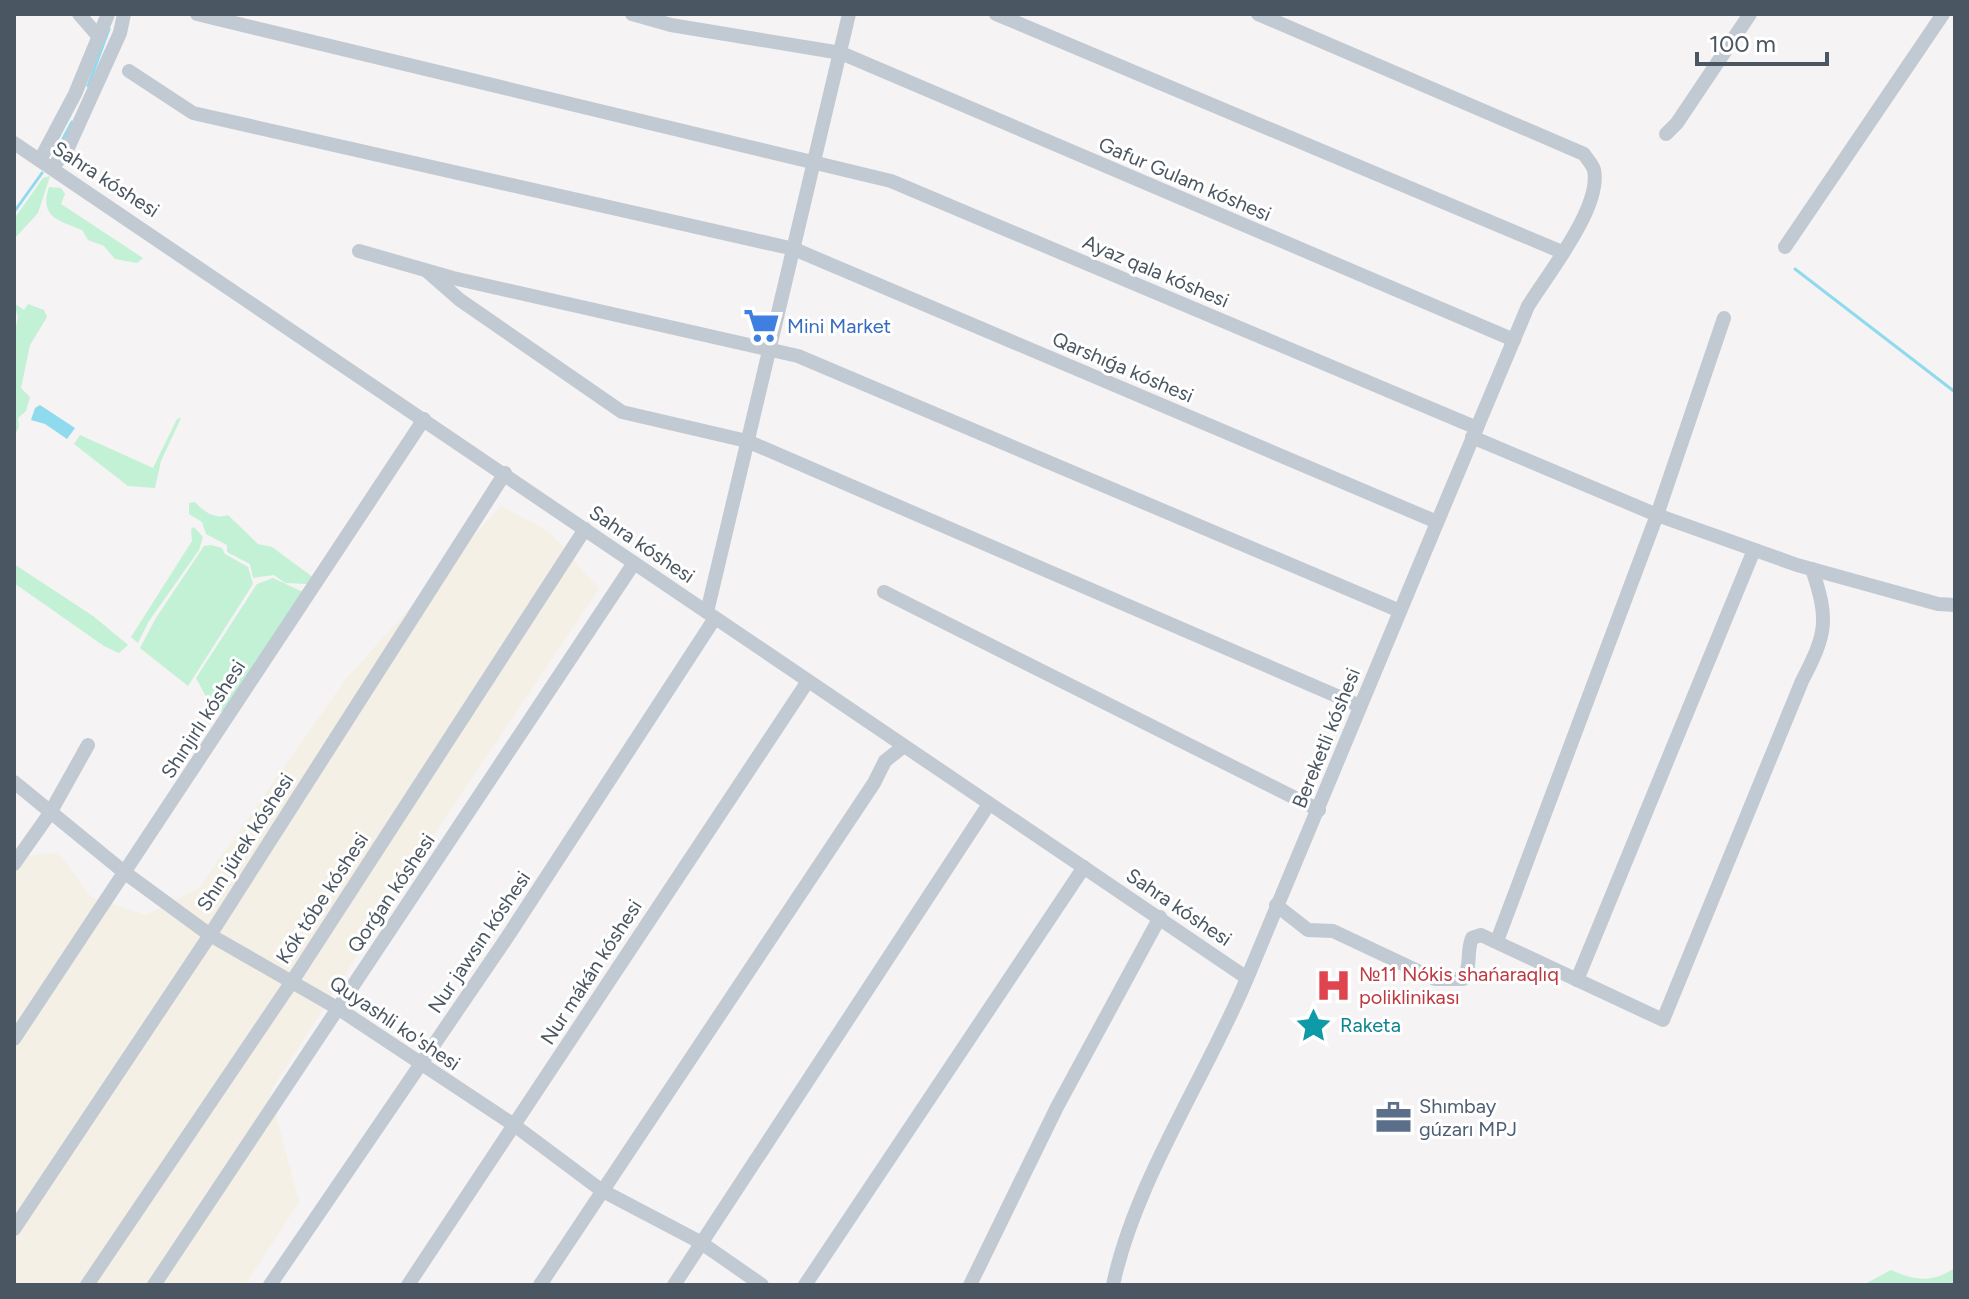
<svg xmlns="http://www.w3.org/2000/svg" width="1969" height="1299" viewBox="0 0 1969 1299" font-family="Figtree,sans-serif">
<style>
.green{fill:#c3f1d5}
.sand{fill:#f5f0e5}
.water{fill:#90daee}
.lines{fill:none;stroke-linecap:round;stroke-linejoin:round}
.stream{stroke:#90daee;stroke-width:3}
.minor{stroke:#c1cad2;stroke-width:14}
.labels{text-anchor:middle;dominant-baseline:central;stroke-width:6;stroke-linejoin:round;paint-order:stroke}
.street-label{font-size:20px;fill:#4a5661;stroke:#fff}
.shop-label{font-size:20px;fill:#366cbe;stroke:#fff;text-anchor:start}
.health-label{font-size:20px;fill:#be3a42;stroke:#fff;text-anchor:start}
.culture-label{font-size:20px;fill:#0d838f;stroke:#fff;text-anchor:start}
.service-label{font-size:20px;fill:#4e5e75;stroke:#fff;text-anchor:start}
</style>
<rect width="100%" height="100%" fill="#f5f3f3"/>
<!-- green -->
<g class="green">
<polygon points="50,176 38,213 14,239 14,219 43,178"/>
<path d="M49 187 61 188 65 194 61 204 143 258 137 263 115 259 104 246 88 240 82 230C58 220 39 217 49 187Z"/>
<polygon points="14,303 24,310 28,304 44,310 47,317 30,345 21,388 30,397 26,411 18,418 19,427 14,436 14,337 18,317"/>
<polygon points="181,418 161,461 155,488 128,486 74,444 80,435 153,468 177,419"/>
<path d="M195 502C203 511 215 520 228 515L258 544 272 547 314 578 307 584 285 583 274 575 253 578 250 564 227 552V545L206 534 202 522 189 514V503Z"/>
<polygon points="194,527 203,537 199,550 149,621 138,643 131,637 192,541 191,529"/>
<polygon points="211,545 222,548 225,554 248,567 253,584 188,686 140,648 156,618 204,546"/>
<polygon points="14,564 93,616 128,645 119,653 104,646 14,583"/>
<polygon points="273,578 303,592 227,715 210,704 196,678 257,584"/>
<path d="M1955 1268V1285H1863L1891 1270C1916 1281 1932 1283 1955 1268Z"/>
</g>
<!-- sand -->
<polygon class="sand" points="501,506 550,532 599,589 444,820 270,1092 299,1202 245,1285 14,1285 14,858 58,852 91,897 146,915 199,888 346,679"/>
<!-- water -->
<polygon class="water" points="40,405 75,428 67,439 45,424 31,420 35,408"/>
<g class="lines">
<!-- stream -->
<g class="stream">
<polyline points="88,86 109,29"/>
<polyline points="56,152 72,122"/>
<polyline points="14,212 42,173"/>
<polyline points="1795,269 1955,392"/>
</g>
<!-- minor -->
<g class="minor">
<polyline points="79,14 99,37"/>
<polyline points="197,14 891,181 1477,428"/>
<polyline points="632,14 671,25 841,53 1514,340"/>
<polyline points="996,14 1562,252"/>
<polyline points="129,71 193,113 794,249 1437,522"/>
<polyline points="1666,134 1677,123 1750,14"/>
<polyline points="14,143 1247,978"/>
<polyline points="40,160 75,94 108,14"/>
<polyline points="52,168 67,150 120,33 124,14"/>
<polyline points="1785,247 1943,14"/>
<polyline points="359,251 453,278 798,356 1400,611"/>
<polyline points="428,272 460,300 622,412 747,441 1360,706"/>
<polyline points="1472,437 1657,515 1797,565 1938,604 1955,605"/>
<polyline points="884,592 1319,810"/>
<polyline points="707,612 849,14"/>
<polyline points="14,782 124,872 210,935 339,1009 514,1125 601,1190 700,1242 762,1285"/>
<polyline points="14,864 50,813 88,745"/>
<path d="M1276 905 1308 930 1333 931 1435 979H1463C1472 965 1466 953 1472 938L1481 935 1663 1020 1802 681C1827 633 1829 620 1812 569"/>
<polyline points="1497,941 1657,515 1724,318"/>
<polyline points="1577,980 1754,550"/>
<polyline points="14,1039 424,419"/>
<polyline points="14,1229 210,935 505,473"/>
<polyline points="87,1285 293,980 585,529"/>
<polyline points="154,1285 634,563"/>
<polyline points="270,1285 506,939 715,618"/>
<polyline points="408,1285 808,681"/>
<polyline points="540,1285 874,783 885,761 904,746"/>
<polyline points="674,1285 989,804"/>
<polyline points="805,1285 1084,867"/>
<polyline points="970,1285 1057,1107 1160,917"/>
<path d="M1113 1285C1135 1181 1207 1075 1248 976 1341 753 1434 529 1528 306 1547 275 1602 207 1594 170 1593 165 1587 159 1584 154L1258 14"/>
</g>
</g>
<!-- icons -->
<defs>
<symbol id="supermarket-bare" viewBox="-9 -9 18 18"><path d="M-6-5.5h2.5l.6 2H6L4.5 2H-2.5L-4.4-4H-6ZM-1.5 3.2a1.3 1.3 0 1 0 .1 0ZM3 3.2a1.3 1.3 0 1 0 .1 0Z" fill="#3f7fe0" stroke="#fff" stroke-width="2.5" paint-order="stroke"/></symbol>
<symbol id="hospital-bare" viewBox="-9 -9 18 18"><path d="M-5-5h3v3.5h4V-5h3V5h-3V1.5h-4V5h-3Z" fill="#e0444e" stroke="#fff" stroke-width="2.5" paint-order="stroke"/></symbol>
<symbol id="sight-bare" viewBox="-9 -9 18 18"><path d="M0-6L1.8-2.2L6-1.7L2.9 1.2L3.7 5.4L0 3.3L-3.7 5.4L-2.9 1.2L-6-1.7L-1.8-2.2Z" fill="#0f9aa8" stroke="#fff" stroke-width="2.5" paint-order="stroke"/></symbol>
<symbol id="office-bare" viewBox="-9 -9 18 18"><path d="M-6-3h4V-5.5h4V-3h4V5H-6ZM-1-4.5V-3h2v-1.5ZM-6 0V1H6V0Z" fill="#5c6f8a" stroke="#fff" stroke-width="2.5" paint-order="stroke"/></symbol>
</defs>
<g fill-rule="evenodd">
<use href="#supermarket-bare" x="736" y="300" width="51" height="51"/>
<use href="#hospital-bare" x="1308" y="960" width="51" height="51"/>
<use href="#sight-bare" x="1288" y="1000" width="51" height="51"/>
<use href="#office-bare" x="1368" y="1092" width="51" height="51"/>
</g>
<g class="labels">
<!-- street labels -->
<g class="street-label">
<text transform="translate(106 179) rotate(33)">Sahra kóshesi</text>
<text transform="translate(1185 179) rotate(23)">Gafur Gulam kóshesi</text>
<text transform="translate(1156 271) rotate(23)">Ayaz qala kóshesi</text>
<text transform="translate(1123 367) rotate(23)">Qarshıǵa kóshesi</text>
<text transform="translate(642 544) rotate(34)">Sahra kóshesi</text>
<text transform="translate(203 719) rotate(-57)">Shınjırlı kóshesi</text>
<text transform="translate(1326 738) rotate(-68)">Bereketli kóshesi</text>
<text transform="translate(245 842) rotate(-57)">Shın júrek kóshesi</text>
<text transform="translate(391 893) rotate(-56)">Qorǵan kóshesi</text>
<text transform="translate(322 898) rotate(-57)">Kók tóbe kóshesi</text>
<text transform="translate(1179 907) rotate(34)">Sahra kóshesi</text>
<text transform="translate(479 942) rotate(-56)">Nur jawsın kóshesi</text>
<text transform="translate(591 972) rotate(-57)">Nur mákán kóshesi</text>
<text transform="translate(395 1023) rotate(34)">Quyashli ko'shesi</text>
</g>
<!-- shop labels -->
<g class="shop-label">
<text x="787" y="326">Mini Market</text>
</g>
<!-- health labels -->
<g class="health-label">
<text x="1359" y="974">№11 Nókis shańaraqlıq<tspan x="1359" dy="23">poliklinikası</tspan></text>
</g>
<!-- culture labels -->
<g class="culture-label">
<text x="1340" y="1025">Raketa</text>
</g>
<!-- service labels -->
<g class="service-label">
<text x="1419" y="1106">Shımbay<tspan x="1419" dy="23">gúzarı MPJ</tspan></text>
</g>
</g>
<!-- border -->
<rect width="1969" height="1299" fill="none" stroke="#4a5661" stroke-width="32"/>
<!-- scale -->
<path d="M1697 52v12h130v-12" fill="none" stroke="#4a5661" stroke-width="4"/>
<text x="1709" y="52" font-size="24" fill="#4a5661" stroke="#ffffff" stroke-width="6" paint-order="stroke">100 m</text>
</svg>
